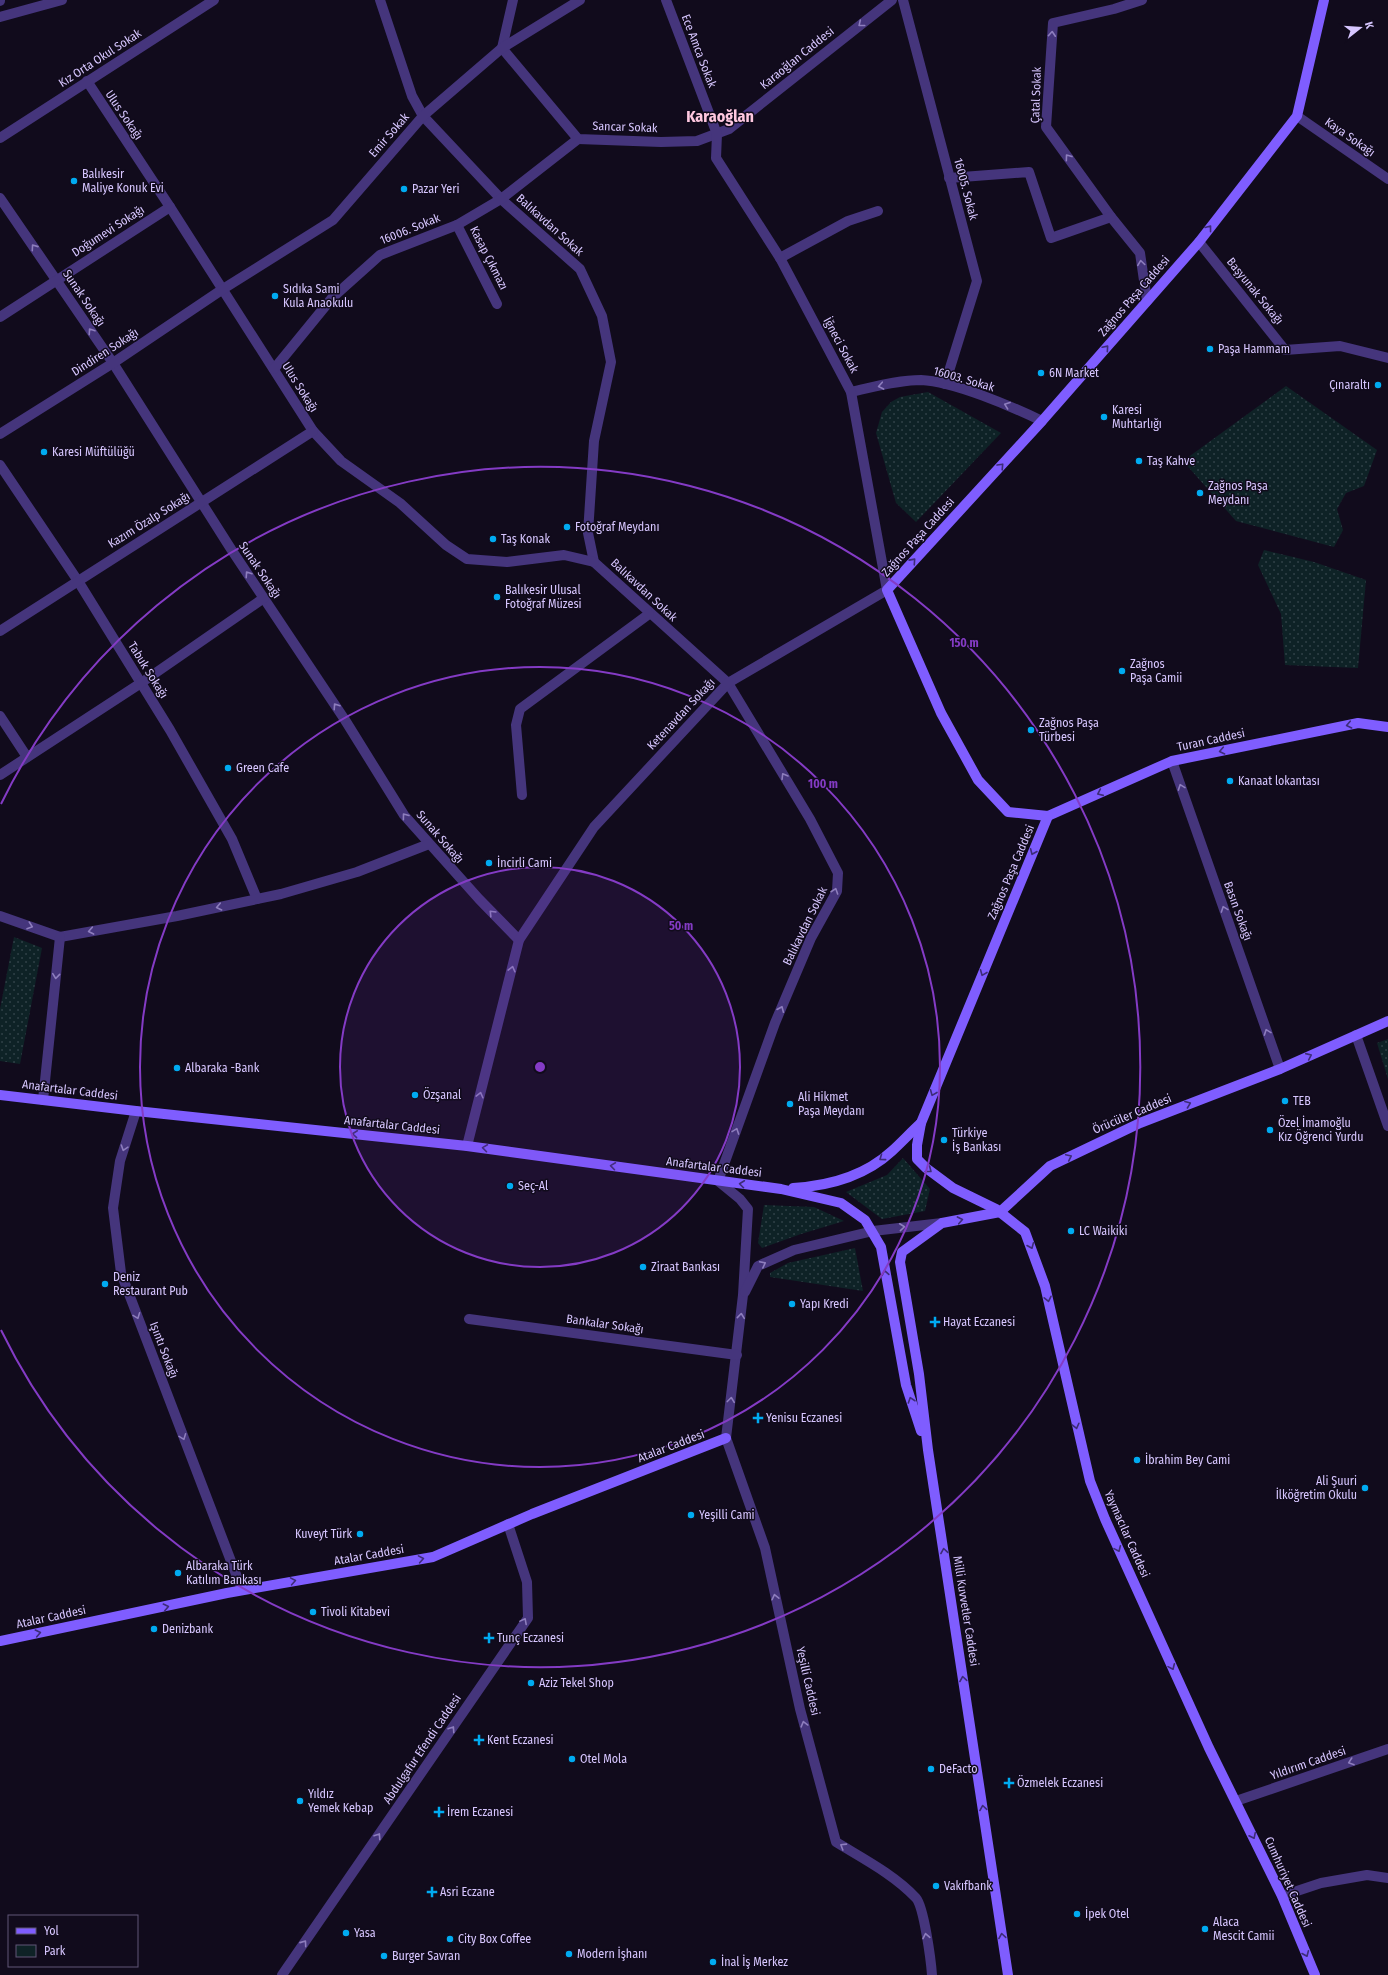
<svg xmlns="http://www.w3.org/2000/svg" width="1388" height="1975" viewBox="0 0 1388 1975" font-family="'Fira Sans Condensed',sans-serif">
<style>
.green{fill:url(#green-dots)}
.lines{fill:none;stroke-linecap:round;stroke-linejoin:round}
.street{stroke:#45357c;stroke-width:10}
.secondary{stroke:#7f5dff;stroke-width:10}
.oneway{stroke:#8e7ebe}
.oneway2{stroke:#3d2c77}
.ring{fill:none;stroke:#843bc5;stroke-width:2}
.poi-dot{fill:#00abf1;stroke:#110b1c;stroke-width:1.5}
.labels{text-anchor:middle;dominant-baseline:central;stroke-width:3;stroke-linejoin:round;paint-order:stroke}
.street-label{font-size:12px;fill:#d7c6ff;stroke:#110b1c}
.poi-label{font-size:12px;fill:#d7c6ff;stroke:#110b1c;text-anchor:start}
.district-label{font-size:16px;font-weight:bold;fill:#ffc8e0;stroke:#110b1c}
.centre{fill:#843bc5;stroke:#110b1c;stroke-width:2}
.ring-label{font-size:12px;text-anchor:middle;font-weight:bold;fill:#843bc5;stroke:#110b1c;stroke-width:3;stroke-linejoin:round;paint-order:stroke}
</style>
<defs>
<pattern id="green-dots" width="8" height="8" patternUnits="userSpaceOnUse"><rect width="8" height="8" fill="#0e2226"/><path d="M2 2h.1M6 6h.1" fill="none" stroke="#304147" stroke-width="1.8" stroke-linecap="round"/></pattern>
</defs>
<rect width="100%" height="100%" fill="#110b1c"/>
<!-- green -->
<g class="green">
<polygon points="1286,386 1377,450 1364,486 1346,493 1337,509 1343,530 1334,547 1236,521 1183,461"/>
<polygon points="928,392 1001,433 916,522 896,503 876,433 882,412 891,402 900,397"/>
<polygon points="1264,550 1314,562 1366,580 1358,668 1285,665 1281,614 1258,565"/>
<polygon points="14,937 42,948 20,1064 0,1061 0,1009"/>
<polygon points="1388,1039 1388,1079 1377,1043"/>
<polygon points="903,1158 930,1189 925,1211 882,1219 846,1192 887,1175"/>
<polygon points="764,1205 814,1207 844,1221 801,1234 762,1248 758,1243"/>
<polygon points="855,1248 863,1291 770,1277 770,1273 788,1263"/>
</g>
<g class="lines">
<!-- street -->
<g class="street">
<path d="M380 0 412 96 423 116 501 199 580 269 602 316 611 362 594 441 588 533 594 562 728 683 810 819 838 873 837 891 811 938 775 1023 718 1181 740 1199 748 1209 743 1295 726 1438 765 1548 800 1709 836 1842C862 1858 895 1875 916 1898 924 1907 931 1961 932 1975"/>
<polyline points="513,0 502,48 578,139 661,142 697,141 729,129 892,0"/>
<polyline points="903,0 977,281 945,384"/>
<polyline points="1142,0 1114,9 1053,23 1046,127 1111,217 1140,253 1147,301"/>
<polyline points="0,1 0,0"/>
<polyline points="0,17 62,0"/>
<polyline points="87,81 170,207 313,431 341,461 400,503 446,545 467,559 507,562 564,555 594,562"/>
<polyline points="1297,116 1388,179"/>
<polyline points="0,138 214,0"/>
<polyline points="949,178 1029,172 1051,238 1111,217"/>
<polyline points="0,198 113,363 231,549 345,720 404,815 479,899 519,940"/>
<polyline points="457,225 497,304"/>
<polyline points="1199,242 1285,350 1340,346 1388,358"/>
<polyline points="780,258 848,221 878,211"/>
<polyline points="0,317 170,207"/>
<polyline points="274,369 332,298 380,255 457,225 501,199 578,139"/>
<path d="M851 392C874 387 898 380 921 380 953 381 1013 407 1042 421"/>
<polyline points="0,434 113,363 223,289 333,220 423,116 502,48 580,0"/>
<polyline points="0,465 78,581 170,730 232,839 257,899"/>
<polyline points="0,631 313,431"/>
<polyline points="0,716 27,757"/>
<polyline points="1172,761 1280,1069"/>
<polyline points="0,775 141,683 264,598"/>
<polyline points="522,795 516,725 520,709 649,614"/>
<polyline points="0,916 60,937 177,916 281,894 357,872 429,844"/>
<polyline points="1356,1035 1388,1126"/>
<polyline points="43,1100 60,937"/>
<polyline points="136,1111 120,1161 113,1208 121,1273 242,1590"/>
<polyline points="467,1146 519,940 594,827 728,683 887,590 851,392 780,258 716,158 717,134 666,0"/>
<polyline points="745,1292 758,1266 794,1250 873,1231 942,1223"/>
<polyline points="469,1319 737,1355"/>
<polyline points="1236,1801 1388,1749"/>
<polyline points="1282,1896 1321,1883 1367,1875 1388,1878"/>
<polyline points="282,1975 528,1618 527,1582 508,1524"/>
</g>
<!-- secondary -->
<g class="secondary">
<polyline points="1324,0 1297,116 1199,242 1042,421 887,590 941,713 978,780 1008,812 1048,816 1172,761 1358,723 1388,727"/>
<polyline points="1048,816 921,1123 917,1145 917,1159 926,1168 953,1188 996,1209 1025,1232 1045,1286 1090,1481 1105,1519 1209,1748 1282,1896 1315,1975"/>
<polyline points="0,1095 136,1111 467,1146 781,1189 841,1203 865,1220 881,1247 906,1385 921,1431"/>
<path d="M793 1188C828 1186 865 1176 892 1151 902 1142 911 1132 921 1123"/>
<polyline points="0,1641 227,1593 433,1557 532,1514 726,1438"/>
<polyline points="1008,1975 928,1450 919,1374 900,1262 902,1252 942,1223 1000,1212 1050,1166 1140,1123 1280,1069 1388,1021"/>
</g>
</g>
<!-- one-way arrows -->
<defs><path id="oneway-chevron" d="M-2-3.5L2.5 0L-2 3.5" fill="none" stroke-width="1.6" stroke-linecap="round" stroke-linejoin="round"/></defs>
<g class="oneway">
<use href="#oneway-chevron" transform="translate(861 24) rotate(141)"/>
<use href="#oneway-chevron" transform="translate(1052 34) rotate(-86)"/>
<use href="#oneway-chevron" transform="translate(1068 157) rotate(-126)"/>
<use href="#oneway-chevron" transform="translate(34 247) rotate(-125)"/>
<use href="#oneway-chevron" transform="translate(1141 263) rotate(-98)"/>
<use href="#oneway-chevron" transform="translate(91 331) rotate(-124)"/>
<use href="#oneway-chevron" transform="translate(881 386) rotate(169)"/>
<use href="#oneway-chevron" transform="translate(1007 405) rotate(-160)"/>
<use href="#oneway-chevron" transform="translate(248 574) rotate(-124)"/>
<use href="#oneway-chevron" transform="translate(336 706) rotate(-124)"/>
<use href="#oneway-chevron" transform="translate(784 776) rotate(-121)"/>
<use href="#oneway-chevron" transform="translate(1181 787) rotate(-110)"/>
<use href="#oneway-chevron" transform="translate(405 816) rotate(-127)"/>
<use href="#oneway-chevron" transform="translate(835 891) rotate(-71)"/>
<use href="#oneway-chevron" transform="translate(219 907) rotate(168)"/>
<use href="#oneway-chevron" transform="translate(1224 909) rotate(-110)"/>
<use href="#oneway-chevron" transform="translate(492 913) rotate(-134)"/>
<use href="#oneway-chevron" transform="translate(30 926) rotate(19)"/>
<use href="#oneway-chevron" transform="translate(91 931) rotate(169)"/>
<use href="#oneway-chevron" transform="translate(512 969) rotate(-76)"/>
<use href="#oneway-chevron" transform="translate(56 976) rotate(96)"/>
<use href="#oneway-chevron" transform="translate(781 1009) rotate(-67)"/>
<use href="#oneway-chevron" transform="translate(1267 1032) rotate(-110)"/>
<use href="#oneway-chevron" transform="translate(480 1095) rotate(-76)"/>
<use href="#oneway-chevron" transform="translate(736 1131) rotate(-70)"/>
<use href="#oneway-chevron" transform="translate(124 1148) rotate(108)"/>
<use href="#oneway-chevron" transform="translate(902 1227) rotate(-6)"/>
<use href="#oneway-chevron" transform="translate(763 1264) rotate(-27)"/>
<use href="#oneway-chevron" transform="translate(137 1316) rotate(69)"/>
<use href="#oneway-chevron" transform="translate(741 1316) rotate(-84)"/>
<use href="#oneway-chevron" transform="translate(731 1400) rotate(-83)"/>
<use href="#oneway-chevron" transform="translate(183 1437) rotate(69)"/>
<use href="#oneway-chevron" transform="translate(775 1597) rotate(-103)"/>
<use href="#oneway-chevron" transform="translate(524 1621) rotate(-62)"/>
<use href="#oneway-chevron" transform="translate(804 1724) rotate(-105)"/>
<use href="#oneway-chevron" transform="translate(452 1729) rotate(-56)"/>
<use href="#oneway-chevron" transform="translate(1351 1762) rotate(161)"/>
<use href="#oneway-chevron" transform="translate(378 1836) rotate(-56)"/>
<use href="#oneway-chevron" transform="translate(843 1846) rotate(-148)"/>
<use href="#oneway-chevron" transform="translate(926 1936) rotate(-101)"/>
<use href="#oneway-chevron" transform="translate(304 1943) rotate(-55)"/>
</g>
<g class="oneway2">
<use href="#oneway-chevron" transform="translate(1209 228) rotate(-52)"/>
<use href="#oneway-chevron" transform="translate(1106 348) rotate(-49)"/>
<use href="#oneway-chevron" transform="translate(1001 466) rotate(-47)"/>
<use href="#oneway-chevron" transform="translate(913 561) rotate(-48)"/>
<use href="#oneway-chevron" transform="translate(1349 725) rotate(168)"/>
<use href="#oneway-chevron" transform="translate(1222 751) rotate(168)"/>
<use href="#oneway-chevron" transform="translate(1100 793) rotate(156)"/>
<use href="#oneway-chevron" transform="translate(1033 852) rotate(113)"/>
<use href="#oneway-chevron" transform="translate(983 973) rotate(112)"/>
<use href="#oneway-chevron" transform="translate(1309 1056) rotate(-24)"/>
<use href="#oneway-chevron" transform="translate(933 1093) rotate(112)"/>
<use href="#oneway-chevron" transform="translate(1188 1104) rotate(-21)"/>
<use href="#oneway-chevron" transform="translate(355 1134) rotate(-174)"/>
<use href="#oneway-chevron" transform="translate(485 1148) rotate(-172)"/>
<use href="#oneway-chevron" transform="translate(1069 1157) rotate(-25)"/>
<use href="#oneway-chevron" transform="translate(882 1158) rotate(144)"/>
<use href="#oneway-chevron" transform="translate(613 1166) rotate(-172)"/>
<use href="#oneway-chevron" transform="translate(929 1170) rotate(38)"/>
<use href="#oneway-chevron" transform="translate(742 1184) rotate(-173)"/>
<use href="#oneway-chevron" transform="translate(960 1220) rotate(-11)"/>
<use href="#oneway-chevron" transform="translate(1031 1246) rotate(67)"/>
<use href="#oneway-chevron" transform="translate(885 1273) rotate(-100)"/>
<use href="#oneway-chevron" transform="translate(1048 1299) rotate(78)"/>
<use href="#oneway-chevron" transform="translate(911 1400) rotate(-109)"/>
<use href="#oneway-chevron" transform="translate(1076 1426) rotate(76)"/>
<use href="#oneway-chevron" transform="translate(1118 1549) rotate(66)"/>
<use href="#oneway-chevron" transform="translate(944 1551) rotate(-99)"/>
<use href="#oneway-chevron" transform="translate(421 1559) rotate(-10)"/>
<use href="#oneway-chevron" transform="translate(293 1581) rotate(-10)"/>
<use href="#oneway-chevron" transform="translate(166 1607) rotate(-12)"/>
<use href="#oneway-chevron" transform="translate(38 1633) rotate(-12)"/>
<use href="#oneway-chevron" transform="translate(1172 1667) rotate(66)"/>
<use href="#oneway-chevron" transform="translate(963 1679) rotate(-99)"/>
<use href="#oneway-chevron" transform="translate(983 1808) rotate(-99)"/>
<use href="#oneway-chevron" transform="translate(1253 1836) rotate(64)"/>
<use href="#oneway-chevron" transform="translate(1002 1936) rotate(-99)"/>
<use href="#oneway-chevron" transform="translate(1306 1954) rotate(67)"/>
</g>
<!-- distance rings -->
<circle cx="540" cy="1067" r="200" fill="#843bc5" fill-opacity=".12"/>
<g class="ring">
<circle cx="540" cy="1067" r="200"/>
<circle cx="540" cy="1067" r="400"/>
<path d="M1 804A600 600 0 1 1 1 1330"/>
</g>
<!-- markers -->
<g class="poi-dot">
<circle cx="74" cy="181" r="4"/>
<circle cx="404" cy="189" r="4"/>
<circle cx="275" cy="296" r="4"/>
<circle cx="1210" cy="349" r="4"/>
<circle cx="1041" cy="373" r="4"/>
<circle cx="1378" cy="385" r="4"/>
<circle cx="1104" cy="417" r="4"/>
<circle cx="44" cy="452" r="4"/>
<circle cx="1139" cy="461" r="4"/>
<circle cx="1200" cy="493" r="4"/>
<circle cx="567" cy="527" r="4"/>
<circle cx="493" cy="539" r="4"/>
<circle cx="497" cy="597" r="4"/>
<circle cx="1122" cy="671" r="4"/>
<circle cx="1031" cy="730" r="4"/>
<circle cx="228" cy="768" r="4"/>
<circle cx="1230" cy="781" r="4"/>
<circle cx="489" cy="863" r="4"/>
<circle cx="177" cy="1068" r="4"/>
<circle cx="415" cy="1095" r="4"/>
<circle cx="1285" cy="1101" r="4"/>
<circle cx="790" cy="1104" r="4"/>
<circle cx="1270" cy="1130" r="4"/>
<circle cx="944" cy="1140" r="4"/>
<circle cx="510" cy="1186" r="4"/>
<circle cx="1071" cy="1231" r="4"/>
<circle cx="643" cy="1267" r="4"/>
<circle cx="105" cy="1284" r="4"/>
<circle cx="792" cy="1304" r="4"/>
<path d="M933 1316h4v4h4v4h-4v4h-4v-4h-4v-4h4z"/>
<path d="M756 1412h4v4h4v4h-4v4h-4v-4h-4v-4h4z"/>
<circle cx="1137" cy="1460" r="4"/>
<circle cx="1365" cy="1488" r="4"/>
<circle cx="691" cy="1515" r="4"/>
<circle cx="360" cy="1534" r="4"/>
<circle cx="178" cy="1573" r="4"/>
<circle cx="313" cy="1612" r="4"/>
<circle cx="154" cy="1629" r="4"/>
<path d="M487 1632h4v4h4v4h-4v4h-4v-4h-4v-4h4z"/>
<circle cx="531" cy="1683" r="4"/>
<path d="M477 1734h4v4h4v4h-4v4h-4v-4h-4v-4h4z"/>
<circle cx="572" cy="1759" r="4"/>
<circle cx="931" cy="1769" r="4"/>
<path d="M1007 1777h4v4h4v4h-4v4h-4v-4h-4v-4h4z"/>
<circle cx="300" cy="1801" r="4"/>
<path d="M437 1806h4v4h4v4h-4v4h-4v-4h-4v-4h4z"/>
<circle cx="936" cy="1886" r="4"/>
<path d="M430 1886h4v4h4v4h-4v4h-4v-4h-4v-4h4z"/>
<circle cx="1077" cy="1914" r="4"/>
<circle cx="1205" cy="1929" r="4"/>
<circle cx="346" cy="1933" r="4"/>
<circle cx="450" cy="1939" r="4"/>
<circle cx="569" cy="1954" r="4"/>
<circle cx="384" cy="1956" r="4"/>
<circle cx="713" cy="1962" r="4"/>
</g>
<g class="labels">
<!-- street labels -->
<g class="street-label">
<text transform="translate(699 51) rotate(69)">Ece Amca Sokak</text>
<text transform="translate(100 58) rotate(-33)">Kız Orta Okul Sokak</text>
<text transform="translate(797 58) rotate(-39)">Karaoğlan Caddesi</text>
<text transform="translate(1036 95) rotate(-88)">Çatal Sokak</text>
<text transform="translate(124 115) rotate(56)">Ulus Sokağı</text>
<text transform="translate(625 127) rotate(2)">Sancar Sokak</text>
<text transform="translate(389 135) rotate(-49)">Emir Sokak</text>
<text transform="translate(1350 137) rotate(35)">Kaya Sokağı</text>
<text transform="translate(966 189) rotate(75)">16005. Sokak</text>
<text transform="translate(550 225) rotate(42)">Balıkavdan Sokak</text>
<text transform="translate(410 229) rotate(-22)">16006. Sokak</text>
<text transform="translate(108 231) rotate(-33)">Doğumevi Sokağı</text>
<text transform="translate(489 258) rotate(63)">Kasap Çıkmazı</text>
<text transform="translate(1255 291) rotate(51)">Başyunak Sokağı</text>
<text transform="translate(1134 296) rotate(-49)">Zağnos Paşa Caddesi</text>
<text transform="translate(84 298) rotate(56)">Sunak Sokağı</text>
<text transform="translate(841 345) rotate(62)">İğneci Sokak</text>
<text transform="translate(105 352) rotate(-33)">Dindiren Sokağı</text>
<text transform="translate(964 379) rotate(16)">16003. Sokak</text>
<text transform="translate(300 387) rotate(58)">Ulus Sokağı</text>
<text transform="translate(149 520) rotate(-32)">Kazım Özalp Sokağı</text>
<text transform="translate(918 537) rotate(-48)">Zağnos Paşa Caddesi</text>
<text transform="translate(260 570) rotate(56)">Sunak Sokağı</text>
<text transform="translate(644 590) rotate(43)">Balıkavdan Sokak</text>
<text transform="translate(148 670) rotate(58)">Tabuk Sokağı</text>
<text transform="translate(681 714) rotate(-47)">Ketenavdan Sokağı</text>
<text transform="translate(1211 740) rotate(-12)">Turan Caddesi</text>
<text transform="translate(440 837) rotate(49)">Sunak Sokağı</text>
<text transform="translate(1011 872) rotate(-67)">Zağnos Paşa Caddesi</text>
<text transform="translate(1238 911) rotate(70)">Basın Sokağı</text>
<text transform="translate(805 926) rotate(-64)">Balıkavdan Sokak</text>
<text transform="translate(70 1090) rotate(7)">Anafartalar Caddesi</text>
<text transform="translate(1132 1114) rotate(-23)">Örücüler Caddesi</text>
<text transform="translate(392 1125) rotate(6)">Anafartalar Caddesi</text>
<text transform="translate(714 1167) rotate(7)">Anafartalar Caddesi</text>
<text transform="translate(605 1324) rotate(8)">Bankalar Sokağı</text>
<text transform="translate(164 1350) rotate(69)">Işıntı Sokağı</text>
<text transform="translate(671 1446) rotate(-21)">Atalar Caddesi</text>
<text transform="translate(1127 1534) rotate(66)">Yaymacılar Caddesi</text>
<text transform="translate(369 1555) rotate(-10)">Atalar Caddesi</text>
<text transform="translate(966 1611) rotate(81)">Milli Kuvvetler Caddesi</text>
<text transform="translate(51 1617) rotate(-12)">Atalar Caddesi</text>
<text transform="translate(808 1681) rotate(77)">Yeşilli Caddesi</text>
<text transform="translate(422 1749) rotate(-56)">Abdulgafur Efendi Caddesi</text>
<text transform="translate(1308 1763) rotate(-19)">Yıldırım Caddesi</text>
<text transform="translate(1288 1882) rotate(66)">Cumhuriyet Caddesi</text>
</g>
<!-- poi labels -->
<g class="poi-label">
<text x="82" y="174">Balıkesir<tspan x="82" dy="14">Maliye Konuk Evi</tspan></text>
<text x="412" y="189">Pazar Yeri</text>
<text x="283" y="289">Sıdıka Sami<tspan x="283" dy="14">Kula Anaokulu</tspan></text>
<text x="1218" y="349">Paşa Hammam</text>
<text x="1049" y="373">6N Market</text>
<text x="1370" y="385" text-anchor="end">Çınaraltı</text>
<text x="1112" y="410">Karesi<tspan x="1112" dy="14">Muhtarlığı</tspan></text>
<text x="52" y="452">Karesi Müftülüğü</text>
<text x="1147" y="461">Taş Kahve</text>
<text x="1208" y="486">Zağnos Paşa<tspan x="1208" dy="14">Meydanı</tspan></text>
<text x="575" y="527">Fotoğraf Meydanı</text>
<text x="501" y="539">Taş Konak</text>
<text x="505" y="590">Balıkesir Ulusal<tspan x="505" dy="14">Fotoğraf Müzesi</tspan></text>
<text x="1130" y="664">Zağnos<tspan x="1130" dy="14">Paşa Camii</tspan></text>
<text x="1039" y="723">Zağnos Paşa<tspan x="1039" dy="14">Türbesi</tspan></text>
<text x="236" y="768">Green Cafe</text>
<text x="1238" y="781">Kanaat lokantası</text>
<text x="497" y="863">İncirli Cami</text>
<text x="185" y="1068">Albaraka -Bank</text>
<text x="423" y="1095">Özşanal</text>
<text x="798" y="1097">Ali Hikmet<tspan x="798" dy="14">Paşa Meydanı</tspan></text>
<text x="1293" y="1101">TEB</text>
<text x="1278" y="1123">Özel İmamoğlu<tspan x="1278" dy="14">Kız Öğrenci Yurdu</tspan></text>
<text x="952" y="1133">Türkiye<tspan x="952" dy="14">İş Bankası</tspan></text>
<text x="518" y="1186">Seç-Al</text>
<text x="1079" y="1231">LC Waikiki</text>
<text x="651" y="1267">Ziraat Bankası</text>
<text x="113" y="1277">Deniz<tspan x="113" dy="14">Restaurant Pub</tspan></text>
<text x="800" y="1304">Yapı Kredi</text>
<text x="943" y="1322">Hayat Eczanesi</text>
<text x="766" y="1418">Yenisu Eczanesi</text>
<text x="1145" y="1460">İbrahim Bey Cami</text>
<text x="1357" y="1481" text-anchor="end">Ali Şuuri<tspan x="1357" dy="14">İlköğretim Okulu</tspan></text>
<text x="699" y="1515">Yeşilli Cami</text>
<text x="352" y="1534" text-anchor="end">Kuveyt Türk</text>
<text x="186" y="1566">Albaraka Türk<tspan x="186" dy="14">Katılım Bankası</tspan></text>
<text x="321" y="1612">Tivoli Kitabevi</text>
<text x="162" y="1629">Denizbank</text>
<text x="497" y="1638">Tunç Eczanesi</text>
<text x="539" y="1683">Aziz Tekel Shop</text>
<text x="487" y="1740">Kent Eczanesi</text>
<text x="580" y="1759">Otel Mola</text>
<text x="939" y="1769">DeFacto</text>
<text x="1017" y="1783">Özmelek Eczanesi</text>
<text x="308" y="1794">Yıldız<tspan x="308" dy="14">Yemek Kebap</tspan></text>
<text x="447" y="1812">İrem Eczanesi</text>
<text x="944" y="1886">Vakıfbank</text>
<text x="440" y="1892">Asri Eczane</text>
<text x="1085" y="1914">İpek Otel</text>
<text x="1213" y="1922">Alaca<tspan x="1213" dy="14">Mescit Camii</tspan></text>
<text x="354" y="1933">Yasa</text>
<text x="458" y="1939">City Box Coffee</text>
<text x="577" y="1954">Modern İşhanı</text>
<text x="392" y="1956">Burger Savran</text>
<text x="721" y="1962">İnal İş Merkez</text>
</g>
<!-- district labels -->
<g class="district-label">
<text x="720" y="116">Karaoğlan</text>
</g>
</g>
<circle cx="540" cy="1067" r="6" class="centre"/>
<g class="ring-label">
<text x="964" y="647">150 m</text>
<text x="823" y="788">100 m</text>
<text x="681" y="930">50 m</text>
</g>
<!-- legend -->
<rect x="8" y="1915" width="130" height="52" fill="#110b1c" stroke="#605677"/>
<rect x="16" y="1928" width="20" height="6" fill="#7f5dff" stroke="#605677"/>
<text x="44" y="1935" font-size="12" fill="#d7c6ff">Yol</text>
<rect x="16" y="1945" width="20" height="12" fill="#0e2226" stroke="#605677"/>
<text x="44" y="1955" font-size="12" fill="#d7c6ff">Park</text>
<!-- north arrow -->
<g transform="translate(1360 28) rotate(73)" stroke="#110b1c" stroke-width="3" paint-order="stroke">
<path d="M0-3L7 15L0 10L-7 15Z" fill="#d7c6ff"/>
<text y="-6" font-size="11" font-weight="bold" text-anchor="middle" fill="#d7c6ff">K</text>
</g>
</svg>
